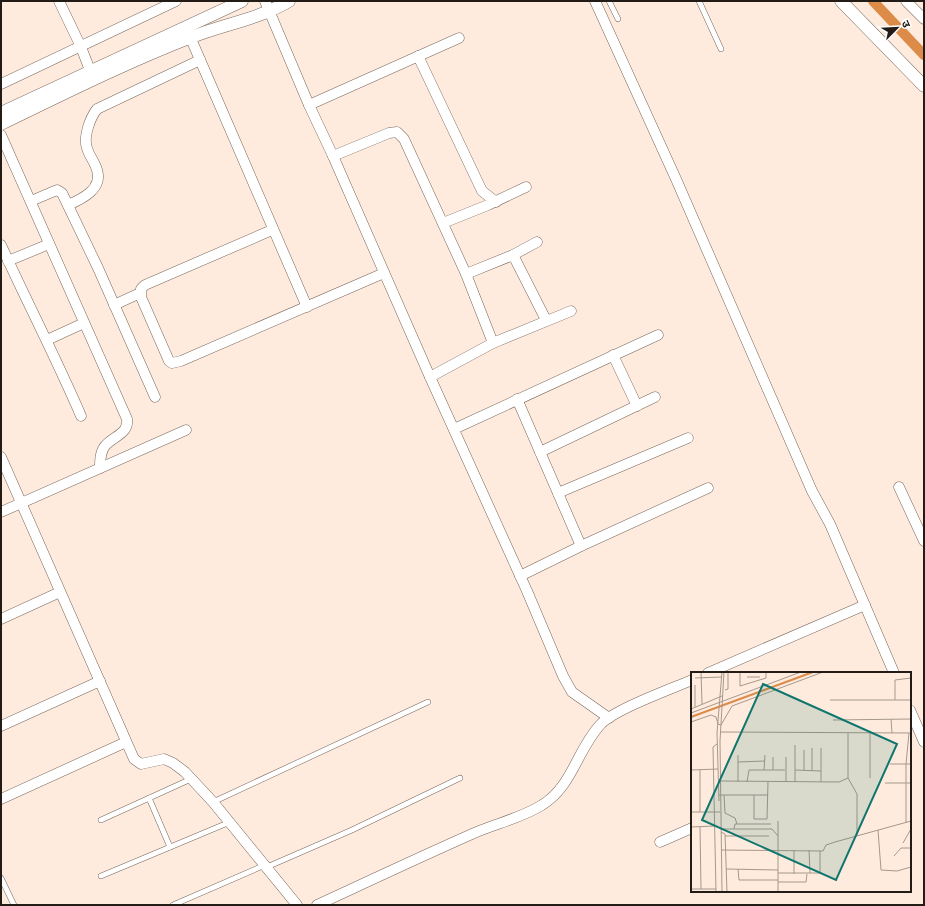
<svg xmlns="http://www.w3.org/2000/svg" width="925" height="906" viewBox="0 0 925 906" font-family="'Asap Condensed','Noto Sans Devanagari',sans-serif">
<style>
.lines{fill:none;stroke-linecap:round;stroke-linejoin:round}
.canal{stroke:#dc8b48;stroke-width:10}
.service-casing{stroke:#77675b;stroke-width:6}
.minor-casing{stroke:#77675b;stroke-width:11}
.tertiary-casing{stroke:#77675b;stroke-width:13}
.service{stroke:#fff;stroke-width:5}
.minor{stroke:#fff;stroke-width:10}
.tertiary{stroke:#fff;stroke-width:12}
.inset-river{fill:none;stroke:#dc8b48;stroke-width:2}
.inset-road{fill:none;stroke:#a6988d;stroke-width:1}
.view{fill:#0f766e;fill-opacity:0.15;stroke:#0f766e;stroke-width:2}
.inset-edge{fill:none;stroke:#221b16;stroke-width:2}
</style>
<rect width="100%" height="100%" fill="#feebdd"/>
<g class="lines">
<!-- canal -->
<polyline class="canal" points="873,1 924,55"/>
<defs>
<g id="service">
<polyline points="609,1 618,19"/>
<polyline points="699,1 721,49"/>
<polyline points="149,798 170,847"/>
<polyline points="213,802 428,702"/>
<polyline points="101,820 191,779"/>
<polyline points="267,867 352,830 460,778"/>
<polyline points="101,876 230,822"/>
<polyline points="1,878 14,905"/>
<polyline points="173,905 265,865"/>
</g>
<g id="minor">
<polyline points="59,1 81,47 93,78"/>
<polyline points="265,1 309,105 333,156 430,377 527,591 563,676 572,692 609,718"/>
<polyline points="595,1 676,179 812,491 830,524 894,673"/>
<polyline points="906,1 924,19"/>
<polyline points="188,32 307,307"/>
<polyline points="418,56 482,191 496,202"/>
<polyline points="1,84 176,1"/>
<polyline points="309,105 459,38"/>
<path d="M1 135 127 419C129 434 113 436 105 446 100 452 100 461 100 468"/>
<polyline points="333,156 389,133 397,132 404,139 466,274 493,343"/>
<polyline points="31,201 57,190 62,193 98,268 155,397"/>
<path d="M68 205C82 199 103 189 97 170 95 162 89 156 87 148 83 137 90 118 97 109L200 60"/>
<polyline points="443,223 488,205 526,187"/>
<polyline points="272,230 145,285 141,289 141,297 169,361 172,363 181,361 384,273"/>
<path d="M1 245C27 302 56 358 81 416"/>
<polyline points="513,255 546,320"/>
<polyline points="8,261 49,244"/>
<polyline points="466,274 513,255 537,242"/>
<polyline points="114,305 140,293"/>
<polyline points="47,340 84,323"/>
<polyline points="613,355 637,406"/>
<polyline points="430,377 493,343 571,311"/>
<polyline points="517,399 581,546"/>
<polyline points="454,429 658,335"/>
<polyline points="540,452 655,397"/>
<polyline points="1,457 134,759 141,764 164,759 173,763 185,772 213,802 297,905"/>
<polyline points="899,487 924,541"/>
<polyline points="558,493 688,438"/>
<polyline points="1,512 186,430"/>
<polyline points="520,576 581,546 708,488"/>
<polyline points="1,619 60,592"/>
<polyline points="708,673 865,605"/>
<polyline points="910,710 924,742"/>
<polyline points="1,726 100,681"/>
<polyline points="1,799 126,742"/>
<polyline points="660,842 692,828"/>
<path d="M317 905C369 881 420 857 472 834 494 824 522 818 542 805 572 787 577 750 600 725 613 710 671 689 692 680"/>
</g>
<g id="tertiary">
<polyline points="841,1 924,86"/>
<polyline points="1,113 242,1"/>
<path d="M1 124C63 94 125 63 189 38 223 24 257 20 289 1"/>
</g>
</defs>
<!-- service casing -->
<use href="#service" class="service-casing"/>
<!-- minor casing -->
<use href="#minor" class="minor-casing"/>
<!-- tertiary casing -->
<use href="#tertiary" class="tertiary-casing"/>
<!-- service -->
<use href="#service" class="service"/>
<!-- minor -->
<use href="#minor" class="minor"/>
<!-- tertiary -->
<use href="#tertiary" class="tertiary"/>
</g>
<!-- overview -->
<g transform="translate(691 672)">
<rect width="220" height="220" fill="#feebdd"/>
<path class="inset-river" d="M0 45 122 0"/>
<path class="inset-road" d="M10 0 11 32M49 0V14L75 6V0M56 5H69M4 6 31 5M4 13V35M34 18 37 17V0M139 28H220M204 28V8L220 6M0 37 31 24M0 41 110 0M200 47 201 61M142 48 220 47M0 50 20 43 25 45 27 52 30 53 41 34 132 0M29 60 220 61M157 61V106L166 122V164M104 73V110M130 76V110M113 78V98M47 83V110M82 85V98M95 85V110M47 90 74 89M199 92H220M0 98 27 97M73 98 74 83M104 98 130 99M121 99V76M179 106V61M30 109 148 110 157 106M56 110 58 98H94M194 111H220M28 123H77M33 123 34 141 44 146 46 152M63 123V147H76L77 110M28 129 26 61 31 0M0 140H29M9 140V98M215 151V92L218 61M9 154 10 217M0 155 24 154M30 157H81L87 164M43 157 44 152H80M187 158 190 198 206 199 220 195M30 160 34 162 36 220M34 164H78M212 171 220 157M30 178 132 179 135 173 144 170 220 149M118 178 119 201M203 184 210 176H220M35 197 87 198M47 197 48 208H87M87 201H129V179M103 202V178M87 210H115L116 202M0 217H25M25 220 22 75 26 72M31 220 29 69 33 0M87 220V149"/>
<path class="view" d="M72 12 206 72 145 208 11 148Z"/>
<rect width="220" height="220" class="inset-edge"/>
</g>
<!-- border -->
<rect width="925" height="906" fill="none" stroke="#221b16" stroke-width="4"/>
<!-- north arrow -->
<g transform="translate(897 28) rotate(66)" stroke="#ffffff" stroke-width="3" paint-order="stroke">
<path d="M0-3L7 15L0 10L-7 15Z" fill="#221b16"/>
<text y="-6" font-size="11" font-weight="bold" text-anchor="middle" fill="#221b16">उ</text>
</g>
</svg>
